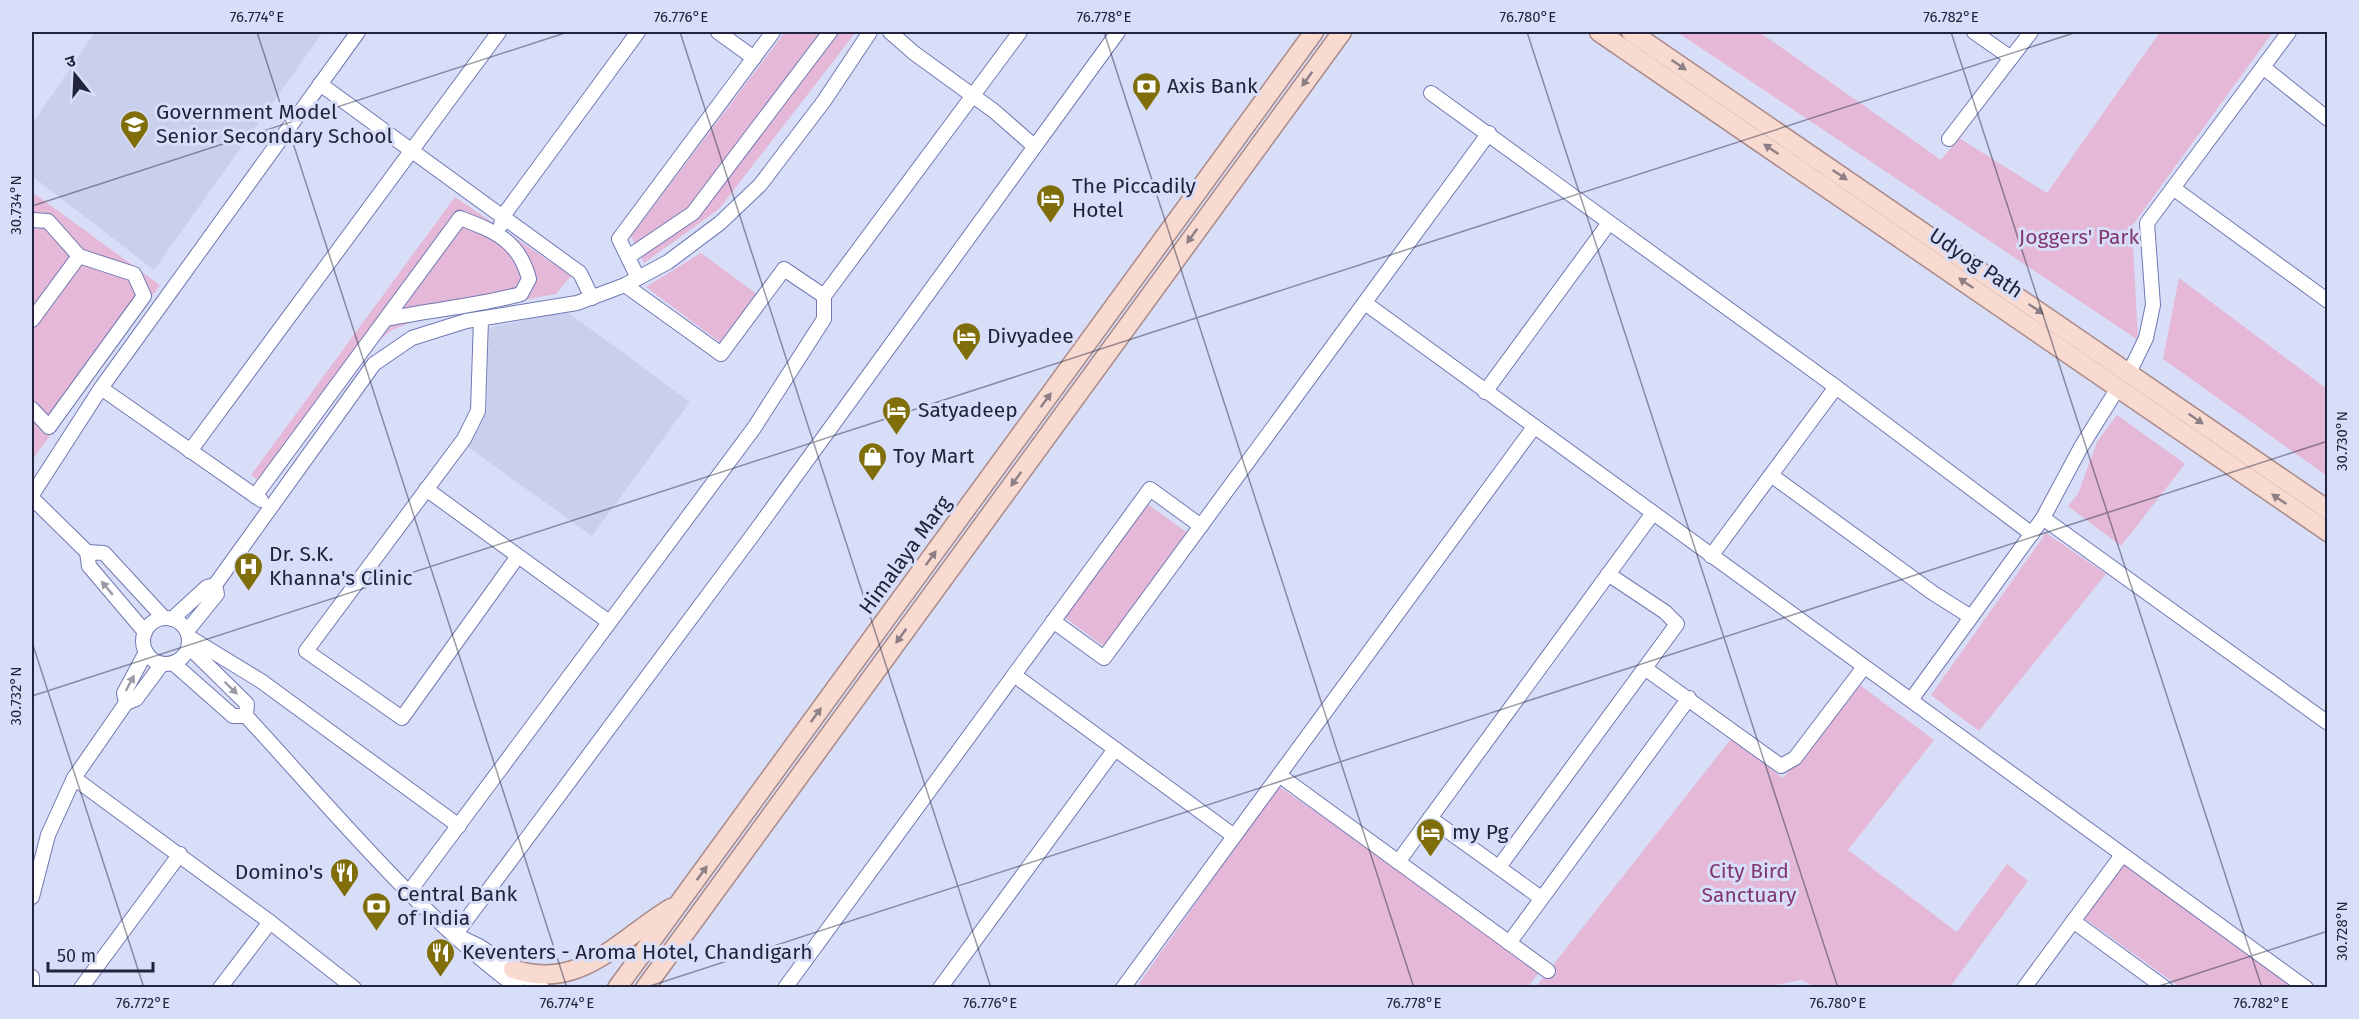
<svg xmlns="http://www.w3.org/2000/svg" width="2359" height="1019" viewBox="0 0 2359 1019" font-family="'Fira Sans','Noto Sans Devanagari',sans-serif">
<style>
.built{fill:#cacfec}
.green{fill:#e4b8d6}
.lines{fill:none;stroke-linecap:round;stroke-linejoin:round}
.minor-casing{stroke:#7078b4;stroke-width:16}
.major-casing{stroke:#aa8a88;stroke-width:21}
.minor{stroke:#fff;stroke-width:14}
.major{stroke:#f8dad0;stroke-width:18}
.oneway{fill:#8d7f86}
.oneway2{fill:#9c9ca8}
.ticks{fill:none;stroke:#22243d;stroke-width:1.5;stroke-opacity:0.45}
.labels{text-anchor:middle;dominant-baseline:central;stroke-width:6;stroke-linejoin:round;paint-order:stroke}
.poi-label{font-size:21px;fill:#22243d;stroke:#d9def8;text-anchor:start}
.park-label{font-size:21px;fill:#80386f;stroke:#d9def8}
.street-label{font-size:21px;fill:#22243d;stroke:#d9def8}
.neatline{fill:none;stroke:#22243d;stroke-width:2}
.ticks-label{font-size:15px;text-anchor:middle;fill:#22243d}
</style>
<rect width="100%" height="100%" fill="#d9def8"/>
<!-- built -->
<g class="built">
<polygon points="95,32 323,32 154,270 32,176 32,124"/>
<polygon points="566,311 690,402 592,536 468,447 487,411 489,328"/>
</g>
<!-- green -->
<g class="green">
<polygon points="785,32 856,32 719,209 644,263 631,236"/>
<polygon points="1677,32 1759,32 1941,160 1959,138 2047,193 2160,32 2273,32 2132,226 2138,340"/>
<polygon points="32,192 160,285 32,460"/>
<polygon points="455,197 571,276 556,294 420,319 392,330 369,347 264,485 251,475"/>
<polygon points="701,253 758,295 721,343 646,287"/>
<polygon points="2179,278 2327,389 2327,476 2163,359"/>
<polygon points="2117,415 2185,464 2121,546 2068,506 2078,494 2097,442"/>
<polygon points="1146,503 1189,534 1106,648 1063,616"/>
<polygon points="2046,533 2106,574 1979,731 1931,695"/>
<polygon points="1857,683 1934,740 1848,850 1957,932 2007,864 2028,881 1950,987 1817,988 1801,980 1760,988 1535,988 1731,739 1783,778"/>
<polygon points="1278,786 1542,968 1527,988 1136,988"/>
<polygon points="2112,856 2295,987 2180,987 2073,910"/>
</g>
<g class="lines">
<defs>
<g id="minor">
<polyline points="718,32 754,58"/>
<polyline points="890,32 914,53 994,111 1034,146"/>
<polyline points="1974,32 2011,58"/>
<polyline points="2263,67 2328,119"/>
<polyline points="320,84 580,273 592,298"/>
<polyline points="1431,93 1836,387 2032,534"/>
<polyline points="1949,139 2031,32"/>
<polyline points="2173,188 2328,301"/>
<polyline points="32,220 48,221 79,256 134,274 144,296 49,427 32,409"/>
<polyline points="501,225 503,216 638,32"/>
<polyline points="628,257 693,213 830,32"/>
<polyline points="638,278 619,239 773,32"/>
<polyline points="625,285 721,354 784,269 824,296 1020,32"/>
<polyline points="1365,303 2306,988"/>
<polyline points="481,319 478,411 464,439 306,651 402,718 518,556"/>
<polyline points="32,320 79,256"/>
<polyline points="2129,373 2146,338 2153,305 2147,223 2289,32"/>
<polyline points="101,388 261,500"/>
<polyline points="1485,392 1609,223"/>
<polyline points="190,451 499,32"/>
<polyline points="1771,475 1933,593 1971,617"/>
<polyline points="426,489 609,622"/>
<polyline points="32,495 101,388 358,32"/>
<path d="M255 496 460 218C494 231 519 240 529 279L521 294C477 306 431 310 386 319"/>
<polyline points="32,498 87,552"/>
<polyline points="2043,518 2328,723"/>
<polyline points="1711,556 1836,387"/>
<polyline points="215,585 374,364 412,338 466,321 577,303 625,285 668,262 720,223 760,185 824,101 870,32"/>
<circle cx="166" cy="641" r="23"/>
<polyline points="172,619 207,587 215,585 217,594 187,631"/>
<polyline points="1053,621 1104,658 1489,133"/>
<polyline points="145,632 89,566 87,552 104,553 164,618"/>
<polyline points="189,637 261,681 459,826"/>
<polyline points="146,652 124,693 126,703 136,699 162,664"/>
<polyline points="173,663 233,716 246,716 247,704 189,647"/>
<polyline points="1646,669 1781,766 1795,758 1864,667"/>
<polyline points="1014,675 1234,836"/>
<polyline points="1911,700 2043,518 2081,447 2118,388"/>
<path d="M246 716C332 809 415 912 518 988"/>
<polyline points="1279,775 1548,971"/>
<polyline points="74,778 270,922 354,988"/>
<polyline points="1430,818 1541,898"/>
<polyline points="1398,862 1653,513"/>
<polyline points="1499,867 1677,624 1665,612 1608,574"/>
<polyline points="409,892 754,428 824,319 824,296"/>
<polyline points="32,897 48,835 74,778 126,703"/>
<polyline points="2073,921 2165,988"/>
<polyline points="455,935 752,536 1118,32"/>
<polyline points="460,937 479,946 542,988"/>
<polyline points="1509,943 1689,698"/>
<polyline points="32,977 32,988"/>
<polyline points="81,988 180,854"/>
<polyline points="220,988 270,922"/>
<polyline points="785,988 1150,489 1201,526"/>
<polyline points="940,988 1115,749"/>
<polyline points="1123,988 1534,427"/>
<polyline points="2024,988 2122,855"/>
</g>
<g id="major">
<polyline points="1599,32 2328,532"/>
<polyline points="1631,32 2328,510"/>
<path d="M513 969C580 992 619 939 671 908"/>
<polyline points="617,988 1314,32"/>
<polyline points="645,988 1342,32"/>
</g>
</defs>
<!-- minor casing -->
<use href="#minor" class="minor-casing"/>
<!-- major casing -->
<use href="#major" class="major-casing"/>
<!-- minor -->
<use href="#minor" class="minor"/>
<!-- major -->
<use href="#major" class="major"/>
</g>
<!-- one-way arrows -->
<defs><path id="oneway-solid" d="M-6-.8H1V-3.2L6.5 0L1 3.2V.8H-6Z" transform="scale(1.5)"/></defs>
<g class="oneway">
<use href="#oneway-solid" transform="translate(1679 65) rotate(34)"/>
<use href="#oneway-solid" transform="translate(1307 79) rotate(126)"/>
<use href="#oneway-solid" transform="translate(1771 149) rotate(-146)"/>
<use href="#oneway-solid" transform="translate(1840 175) rotate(34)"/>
<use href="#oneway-solid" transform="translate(1192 236) rotate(126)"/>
<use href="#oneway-solid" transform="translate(1966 283) rotate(-146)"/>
<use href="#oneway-solid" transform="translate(2036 309) rotate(34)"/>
<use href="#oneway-solid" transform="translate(1046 400) rotate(-54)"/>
<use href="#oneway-solid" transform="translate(2196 419) rotate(35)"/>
<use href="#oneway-solid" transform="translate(1016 479) rotate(126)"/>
<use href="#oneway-solid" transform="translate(2279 499) rotate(-146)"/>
<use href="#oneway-solid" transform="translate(931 558) rotate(-54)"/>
<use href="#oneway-solid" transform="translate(901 636) rotate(126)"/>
<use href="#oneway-solid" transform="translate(816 715) rotate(-54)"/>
<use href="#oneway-solid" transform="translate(702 873) rotate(-54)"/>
</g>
<g class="oneway2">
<use href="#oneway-solid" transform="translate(107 588) rotate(-130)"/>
<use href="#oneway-solid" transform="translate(130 683) rotate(-62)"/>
<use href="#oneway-solid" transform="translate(231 688) rotate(44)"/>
</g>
<!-- ticks -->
<path class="ticks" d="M257 32 567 988M680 32 991 988M1104 32 1414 988M1527 32 1838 988M1951 32 2262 988M32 206 568 32M32 642 144 988M32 696 2077 32M644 988 2328 441M2153 988 2328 931"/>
<!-- icons -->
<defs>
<symbol id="bank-pin" viewBox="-11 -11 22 30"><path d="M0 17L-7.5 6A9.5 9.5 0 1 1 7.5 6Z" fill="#7f6e0a" stroke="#d9def8"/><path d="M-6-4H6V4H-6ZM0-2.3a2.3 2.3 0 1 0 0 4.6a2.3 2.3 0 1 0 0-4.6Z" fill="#fff"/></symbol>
<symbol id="school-pin" viewBox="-11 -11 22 30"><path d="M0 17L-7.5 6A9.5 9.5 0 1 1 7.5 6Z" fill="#7f6e0a" stroke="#d9def8"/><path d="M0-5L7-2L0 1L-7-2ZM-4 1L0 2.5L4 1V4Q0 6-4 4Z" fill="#fff"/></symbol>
<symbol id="hotel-pin" viewBox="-11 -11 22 30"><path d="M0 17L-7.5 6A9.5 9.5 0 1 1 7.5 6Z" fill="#7f6e0a" stroke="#d9def8"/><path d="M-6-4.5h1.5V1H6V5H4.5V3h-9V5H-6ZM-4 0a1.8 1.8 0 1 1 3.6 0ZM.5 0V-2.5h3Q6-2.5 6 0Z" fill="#fff"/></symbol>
<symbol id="shop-pin" viewBox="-11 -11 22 30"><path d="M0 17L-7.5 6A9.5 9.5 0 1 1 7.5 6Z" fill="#7f6e0a" stroke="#d9def8"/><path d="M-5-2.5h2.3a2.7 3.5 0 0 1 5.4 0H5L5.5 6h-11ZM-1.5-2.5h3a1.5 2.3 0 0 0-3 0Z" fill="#fff"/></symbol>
<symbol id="hospital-pin" viewBox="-11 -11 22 30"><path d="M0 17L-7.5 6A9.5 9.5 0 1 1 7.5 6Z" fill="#7f6e0a" stroke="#d9def8"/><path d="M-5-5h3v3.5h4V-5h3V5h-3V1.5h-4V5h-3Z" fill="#fff"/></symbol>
<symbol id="restaurant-pin" viewBox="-11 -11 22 30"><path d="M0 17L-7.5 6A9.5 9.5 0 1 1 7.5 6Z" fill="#7f6e0a" stroke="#d9def8"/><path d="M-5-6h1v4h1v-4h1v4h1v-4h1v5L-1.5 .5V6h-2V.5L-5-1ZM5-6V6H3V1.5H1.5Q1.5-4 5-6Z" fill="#fff"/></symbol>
</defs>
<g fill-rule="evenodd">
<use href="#bank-pin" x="1130" y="70" width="33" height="45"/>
<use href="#school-pin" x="118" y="108" width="33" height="45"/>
<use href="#hotel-pin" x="1034" y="182" width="33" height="45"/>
<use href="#hotel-pin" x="950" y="320" width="33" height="45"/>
<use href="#hotel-pin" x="880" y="394" width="33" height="45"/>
<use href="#shop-pin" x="856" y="440" width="33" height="45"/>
<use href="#hospital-pin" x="232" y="550" width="33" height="45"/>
<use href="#hotel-pin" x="1414" y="816" width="33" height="45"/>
<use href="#restaurant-pin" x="328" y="856" width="33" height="45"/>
<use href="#bank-pin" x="360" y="890" width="33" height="45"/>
<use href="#restaurant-pin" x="424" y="936" width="33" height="45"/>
</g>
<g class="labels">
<!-- poi labels -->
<g class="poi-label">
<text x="1167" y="86">Axis Bank</text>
<text x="156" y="112">Government Model<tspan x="156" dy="24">Senior Secondary School</tspan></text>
<text x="1072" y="186">The Piccadily<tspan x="1072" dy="24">Hotel</tspan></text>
<text x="987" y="336">Divyadee</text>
<text x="918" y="410">Satyadeep</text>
<text x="893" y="456">Toy Mart</text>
<text x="269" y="554">Dr. S.K.<tspan x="269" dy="24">Khanna's Clinic</tspan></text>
<text x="1452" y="832">my Pg</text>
<text x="323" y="872" text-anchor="end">Domino's</text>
<text x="397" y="894">Central Bank<tspan x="397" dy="24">of India</tspan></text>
<text x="462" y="952">Keventers - Aroma Hotel, Chandigarh</text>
</g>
<!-- park labels -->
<g class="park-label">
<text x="2079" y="237">Joggers' Park</text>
<text x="1749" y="871">City Bird<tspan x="1749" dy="24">Sanctuary</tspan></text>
</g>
<!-- street labels -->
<g class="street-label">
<text transform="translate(1976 263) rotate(34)">Udyog Path</text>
<text transform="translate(905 555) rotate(-54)">Himalaya Marg</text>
</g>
</g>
<!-- border -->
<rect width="2359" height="1019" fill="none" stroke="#d9def8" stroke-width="66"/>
<!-- north arrow -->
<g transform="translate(75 75) rotate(342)" stroke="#d9def8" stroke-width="4.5" paint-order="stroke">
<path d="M0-4.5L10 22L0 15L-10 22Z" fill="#22243d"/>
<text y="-9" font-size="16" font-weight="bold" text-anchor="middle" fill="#22243d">उ</text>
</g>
<!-- scale -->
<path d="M48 962v9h105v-9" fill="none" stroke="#22243d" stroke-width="3"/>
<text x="57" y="962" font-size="18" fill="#22243d" stroke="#d9def8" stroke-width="4.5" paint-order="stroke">50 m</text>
<rect x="33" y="33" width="2293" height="953" class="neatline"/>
<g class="ticks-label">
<text x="257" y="22">76.774°E</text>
<text x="681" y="22">76.776°E</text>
<text x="1104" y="22">76.778°E</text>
<text x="1528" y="22">76.780°E</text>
<text x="1951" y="22">76.782°E</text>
<text transform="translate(16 205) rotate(-90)" y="5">30.734°N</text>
<text transform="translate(2342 441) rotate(-90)" y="5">30.730°N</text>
<text transform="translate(16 696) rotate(-90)" y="5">30.732°N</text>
<text transform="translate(2342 931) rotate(-90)" y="5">30.728°N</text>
<text x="143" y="1008">76.772°E</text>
<text x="567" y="1008">76.774°E</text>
<text x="990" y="1008">76.776°E</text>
<text x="1414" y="1008">76.778°E</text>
<text x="1838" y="1008">76.780°E</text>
<text x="2261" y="1008">76.782°E</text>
</g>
</svg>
